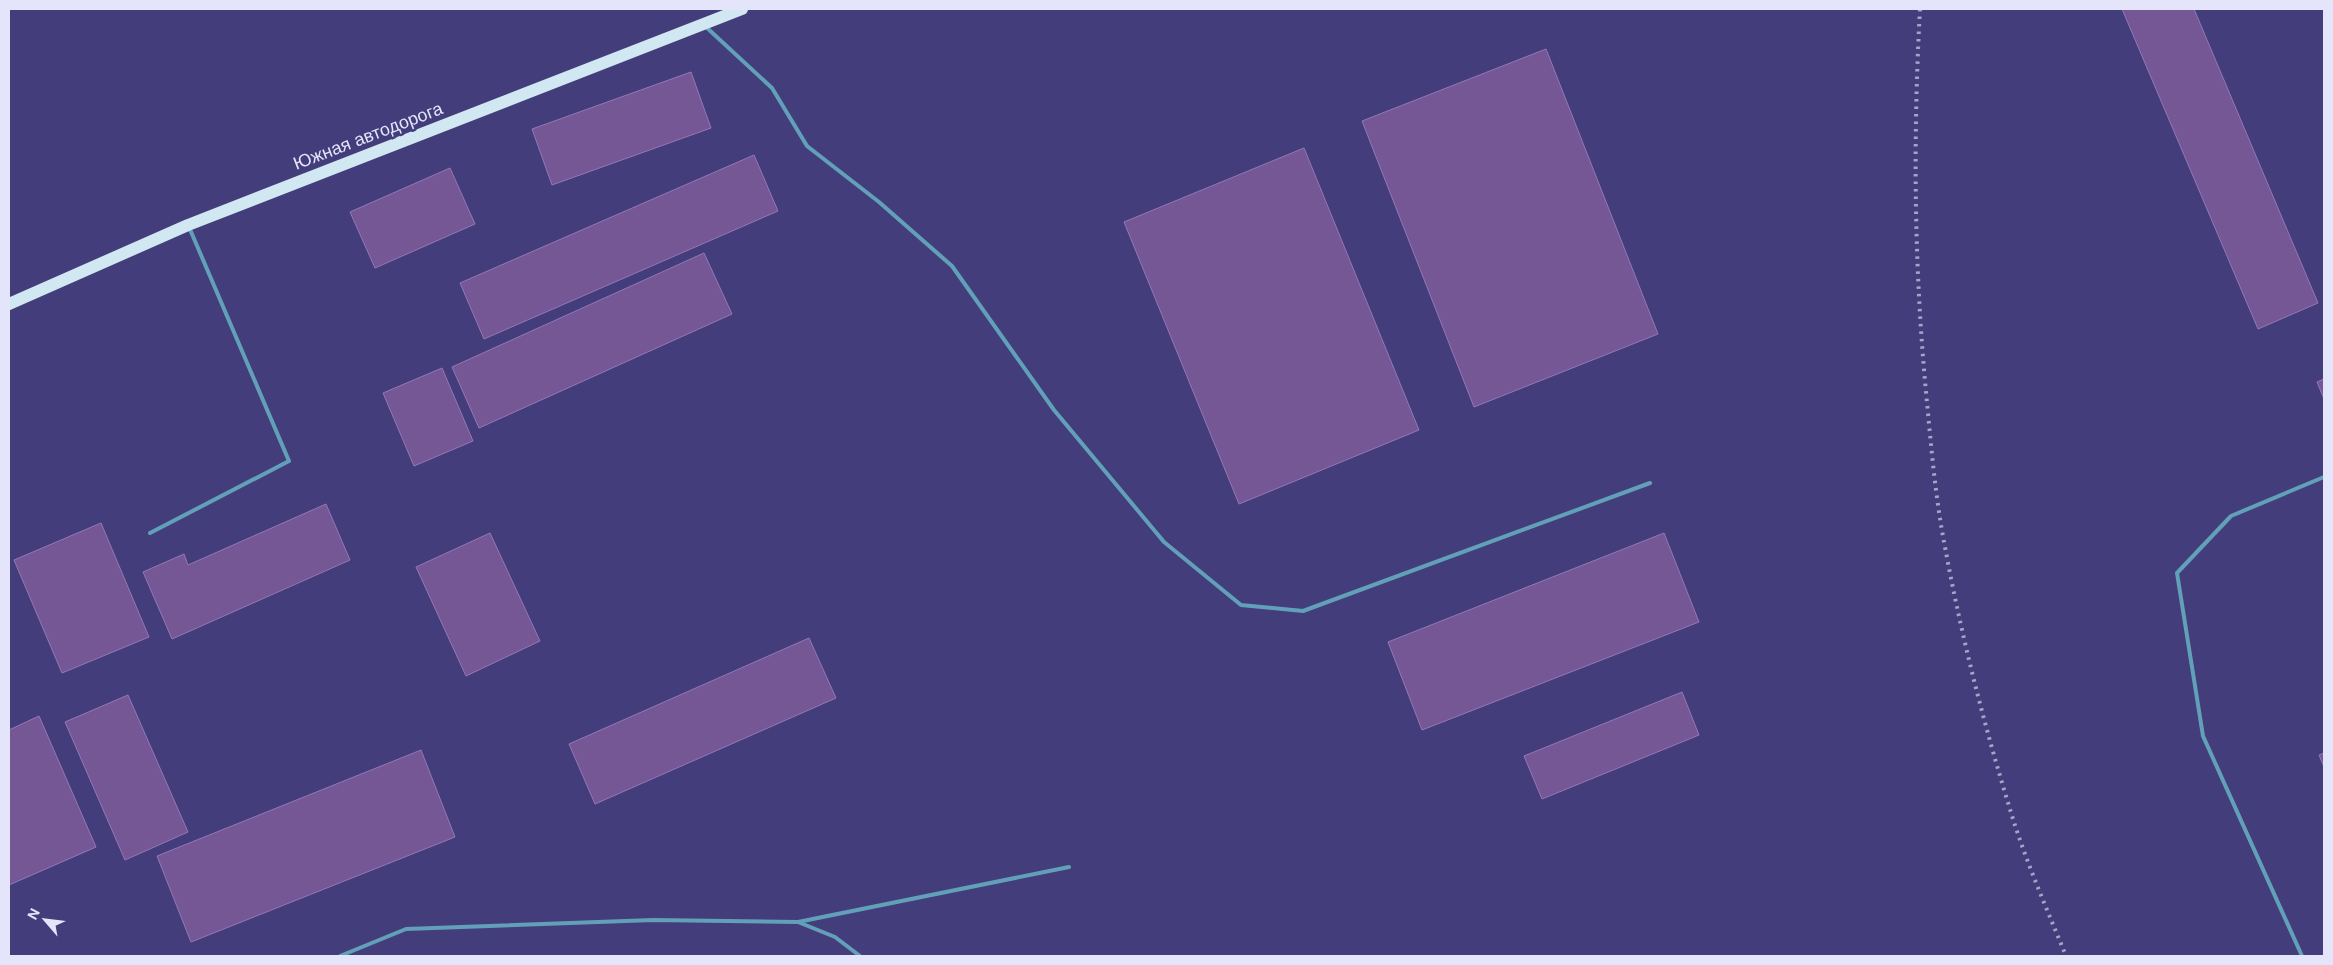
<svg xmlns="http://www.w3.org/2000/svg" width="2333" height="965" viewBox="0 0 2333 965" font-family="'DM Sans',sans-serif">
<style>
.building{fill:#755795;stroke:#9577b7}
.lines{fill:none;stroke-linecap:round;stroke-linejoin:round}
.service{stroke:#62a0b9;stroke-width:4}
.primary{stroke:#d1e8f2;stroke-width:12}
.rail{stroke:#a6a4c9;stroke-width:4;stroke-dasharray:2.5 5;stroke-linecap:butt}
.labels{text-anchor:middle;dominant-baseline:central;stroke-width:5;stroke-linejoin:round;paint-order:stroke}
.street-label{font-size:18px;fill:#e4e4fa;stroke:#433e7b}
</style>
<rect width="100%" height="100%" fill="#433e7b"/>
<!-- building -->
<g class="building">
<polygon points="2122,9 2194,9 2318,303 2258,329"/>
<polygon points="1546,49 1658,334 1474,407 1362,121"/>
<polygon points="691,72 711,128 552,185 532,129"/>
<polygon points="1304,148 1419,430 1239,504 1124,222"/>
<polygon points="754,155 778,211 484,339 460,283"/>
<polygon points="450,168 475,224 375,268 350,212"/>
<polygon points="704,253 732,314 479,428 452,367"/>
<polygon points="442,368 473,441 414,466 383,393"/>
<polygon points="2324,379 2324,399 2317,382"/>
<polygon points="326,504 350,560 172,639 143,572 184,554 188,565"/>
<polygon points="101,523 149,637 62,673 14,560"/>
<polygon points="490,533 540,641 466,676 416,567"/>
<polygon points="1664,533 1699,622 1422,730 1388,642"/>
<polygon points="809,638 836,698 595,804 569,744"/>
<polygon points="1682,692 1699,735 1542,799 1524,756"/>
<polygon points="128,695 188,832 125,860 65,722"/>
<polygon points="39,716 96,847 9,885 9,730"/>
<polygon points="421,750 455,837 191,942 157,856"/>
<polygon points="2324,753 2324,767 2319,755"/>
</g>
<g class="lines">
<!-- service -->
<g class="service">
<polyline points="706,27 772,88 807,146 879,202 952,266 1054,410 1164,542 1241,605 1303,611 1650,483"/>
<polyline points="150,533 289,461 189,227"/>
<polyline points="798,922 835,937 860,956"/>
<polyline points="340,956 406,929 653,920 798,922 1069,867"/>
<polyline points="2302,956 2203,736 2177,573 2231,516 2324,477"/>
</g>
<!-- primary -->
<polyline class="primary" points="9,304 188,225 742,9"/>
<!-- rail -->
<path class="rail" d="M1920 9C1913 137 1914 264 1926 392 1931 444 1935 496 1945 547 1961 634 1983 721 2009 806 2024 857 2046 907 2066 956"/>
</g>
<g class="labels">
<!-- street labels -->
<g class="street-label">
<text transform="translate(368 136) rotate(-21)">Южная автодорога</text>
</g>
</g>
<!-- border -->
<rect width="2333" height="965" fill="none" stroke="#e4e4fa" stroke-width="20"/>
<!-- north arrow -->
<g transform="translate(45 920) rotate(298)" stroke="#433e7b" stroke-width="4" paint-order="stroke">
<path d="M0-4L9 19L0 12L-9 19Z" fill="#e4e4fa"/>
<text y="-8" font-size="14" font-weight="bold" text-anchor="middle" fill="#e4e4fa">N</text>
</g>
</svg>
